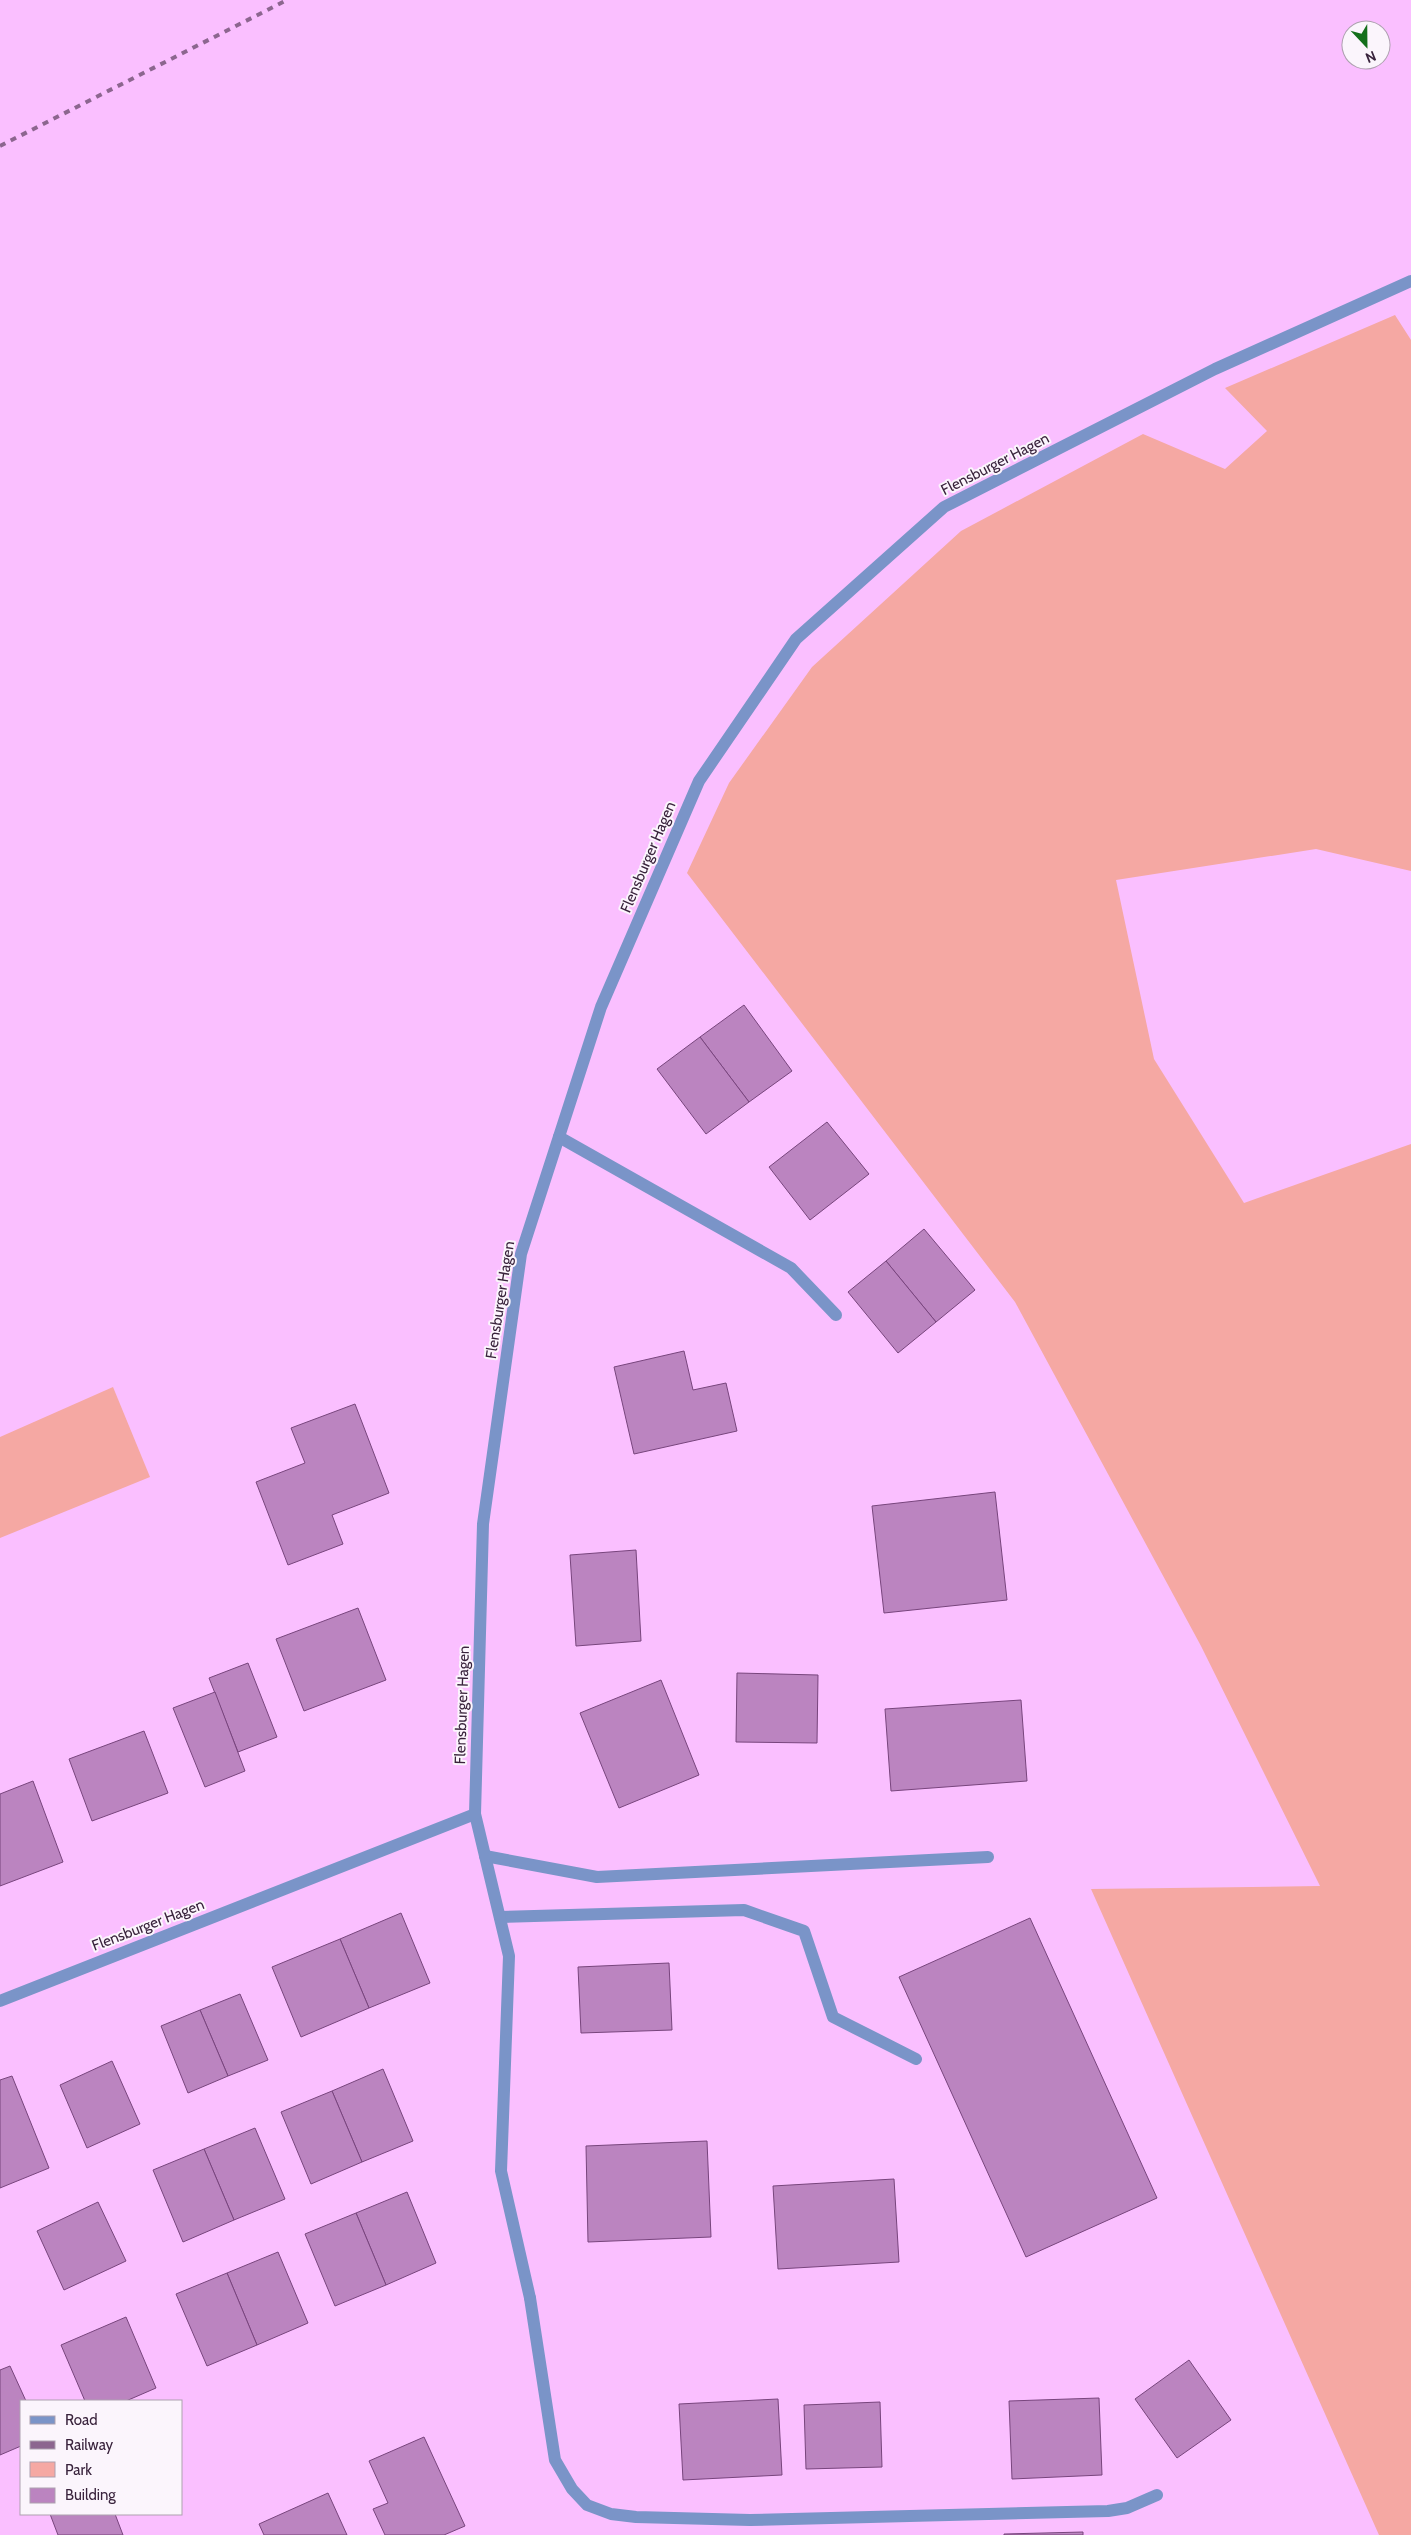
<svg xmlns="http://www.w3.org/2000/svg" width="1411" height="2535" viewBox="0 0 1411 2535" font-family="Cabin,sans-serif">
<style>
.green{fill:#f5a8a3}
.building{fill:#bb84c0;stroke:#78457d}
.lines{fill:none;stroke-linecap:round;stroke-linejoin:round}
.service{stroke:#7a94c8;stroke-width:12}
.minor{stroke:#7a94c8;stroke-width:12}
.rail{stroke:#8c668f;stroke-width:4;stroke-dasharray:6 6;stroke-linecap:butt}
.labels{text-anchor:middle;dominant-baseline:central;stroke-width:4;stroke-linejoin:round;paint-order:stroke}
.street-label{font-size:15px;fill:#39233c;stroke:#fbf5fc}
</style>
<rect width="100%" height="100%" fill="#fabfff"/>
<!-- green -->
<g class="green">
<polygon points="1395,315 1411,340 1411,871 1316,849 1116,880 1154,1059 1244,1203 1411,1144 1411,2535 1379,2535 1091,1889 1320,1886 1201,1646 1015,1302 687,873 729,783 812,667 961,531 1143,434 1225,469 1267,431 1225,388"/>
<polygon points="113,1387 150,1477 0,1538 0,1437"/>
</g>
<!-- building -->
<g class="building">
<polygon points="744,1005 792,1071 749,1102 700,1037"/>
<polygon points="700,1037 749,1102 706,1134 657,1069"/>
<polygon points="827,1122 869,1174 810,1220 769,1167"/>
<polygon points="924,1229 975,1290 936,1322 886,1261"/>
<polygon points="886,1261 936,1322 898,1353 848,1292"/>
<polygon points="684,1351 693,1390 726,1383 737,1431 634,1454 614,1367"/>
<polygon points="355,1404 389,1493 332,1515 343,1544 288,1565 256,1482 305,1463 291,1428"/>
<polygon points="995,1492 1007,1600 884,1613 872,1506"/>
<polygon points="636,1550 641,1641 576,1646 570,1555"/>
<polygon points="358,1608 386,1680 304,1711 276,1639"/>
<polygon points="248,1663 277,1737 238,1752 209,1678"/>
<polygon points="737,1673 818,1675 817,1743 736,1742"/>
<polygon points="661,1680 699,1775 619,1808 580,1713"/>
<polygon points="215,1692 245,1771 205,1787 173,1708"/>
<polygon points="1021,1700 1027,1781 891,1791 885,1709"/>
<polygon points="144,1731 168,1793 92,1821 69,1759"/>
<polygon points="33,1781 63,1862 0,1886 0,1794"/>
<polygon points="401,1913 430,1983 369,2008 340,1939"/>
<polygon points="1030,1918 1157,2198 1026,2257 899,1977"/>
<polygon points="340,1939 369,2008 301,2037 272,1967"/>
<polygon points="669,1963 672,2030 581,2033 578,1967"/>
<polygon points="240,1994 268,2060 228,2076 200,2010"/>
<polygon points="200,2010 228,2076 188,2093 161,2026"/>
<polygon points="112,2061 140,2124 87,2148 60,2085"/>
<polygon points="383,2069 413,2141 362,2162 332,2091"/>
<polygon points="12,2076 49,2168 0,2188 0,2080"/>
<polygon points="332,2091 362,2162 311,2184 281,2112"/>
<polygon points="255,2128 285,2199 234,2220 204,2149"/>
<polygon points="707,2141 711,2237 588,2242 586,2146"/>
<polygon points="204,2149 234,2220 183,2242 153,2170"/>
<polygon points="894,2179 899,2262 778,2269 773,2186"/>
<polygon points="407,2192 436,2263 386,2285 356,2213"/>
<polygon points="98,2202 126,2261 64,2290 37,2231"/>
<polygon points="356,2213 386,2285 335,2306 305,2234"/>
<polygon points="278,2252 308,2323 257,2345 227,2273"/>
<polygon points="227,2273 257,2345 207,2366 176,2294"/>
<polygon points="126,2317 156,2388 126,2401 85,2401 61,2345"/>
<polygon points="1189,2360 1231,2420 1177,2458 1135,2399"/>
<polygon points="10,2366 26,2401 21,2401 21,2446 0,2455 0,2370"/>
<polygon points="1099,2398 1102,2475 1012,2479 1009,2401"/>
<polygon points="778,2399 782,2475 683,2480 679,2404"/>
<polygon points="880,2402 882,2467 806,2469 804,2405"/>
<polygon points="424,2437 465,2526 444,2535 385,2535 373,2509 388,2503 369,2461"/>
<polygon points="328,2493 347,2535 264,2535 259,2524"/>
<polygon points="50,2514 115,2514 123,2535 58,2535"/>
<polygon points="1083,2532 1083,2535 1004,2535 1004,2534"/>
</g>
<g class="lines">
<!-- service -->
<g class="service">
<polyline points="559,1137 791,1268 836,1315"/>
<polyline points="485,1856 597,1877 988,1857"/>
<polyline points="500,1917 744,1910 804,1931 833,2017 916,2059"/>
<polyline points="530,2298 555,2460 572,2489 587,2505 611,2514 636,2517 750,2520 1108,2511 1127,2508 1157,2495"/>
</g>
<!-- minor -->
<g class="minor">
<polyline points="0,2001 475,1814"/>
<polyline points="530,2298 501,2171 509,1956 475,1814 483,1524 521,1254 601,1007 699,781 796,639 944,507 1215,369 1411,281"/>
</g>
<!-- rail -->
<polyline class="rail" points="0,146 287,0"/>
</g>
<g class="labels">
<!-- street labels -->
<g class="street-label">
<text transform="translate(995 464) rotate(-27)">Flensburger Hagen</text>
<text transform="translate(648 857) rotate(-67)">Flensburger Hagen</text>
<text transform="translate(500 1300) rotate(-81)">Flensburger Hagen</text>
<text transform="translate(462 1705) rotate(-88)">Flensburger Hagen</text>
<text transform="translate(148 1925) rotate(-21)">Flensburger Hagen</text>
</g>
</g>
<!-- legend -->
<rect x="20" y="2400" width="162" height="115" fill="#fbf5fc" stroke="#ada1af"/>
<rect x="30" y="2416" width="25" height="8" fill="#7a94c8" stroke="#ada1af"/>
<text x="65" y="2425" font-size="15" fill="#39233c">Road</text>
<rect x="30" y="2441" width="25" height="8" fill="#8c668f" stroke="#ada1af"/>
<text x="65" y="2450" font-size="15" fill="#39233c">Railway</text>
<rect x="30" y="2462" width="25" height="15" fill="#f5a8a3" stroke="#ada1af"/>
<text x="65" y="2475" font-size="15" fill="#39233c">Park</text>
<rect x="30" y="2488" width="25" height="15" fill="#bb84c0" stroke="#ada1af"/>
<text x="65" y="2500" font-size="15" fill="#39233c">Building</text>
<!-- north arrow -->
<g transform="translate(1366 45) rotate(158)"><circle r="24" fill="#fbf5fc" stroke="#ada1af"/>
<path d="M0-4L9 19L0 12L-9 19Z" fill="#146f1b"/>
<text y="-8" font-size="14" font-weight="bold" text-anchor="middle" fill="#39233c">N</text>
</g>
</svg>
